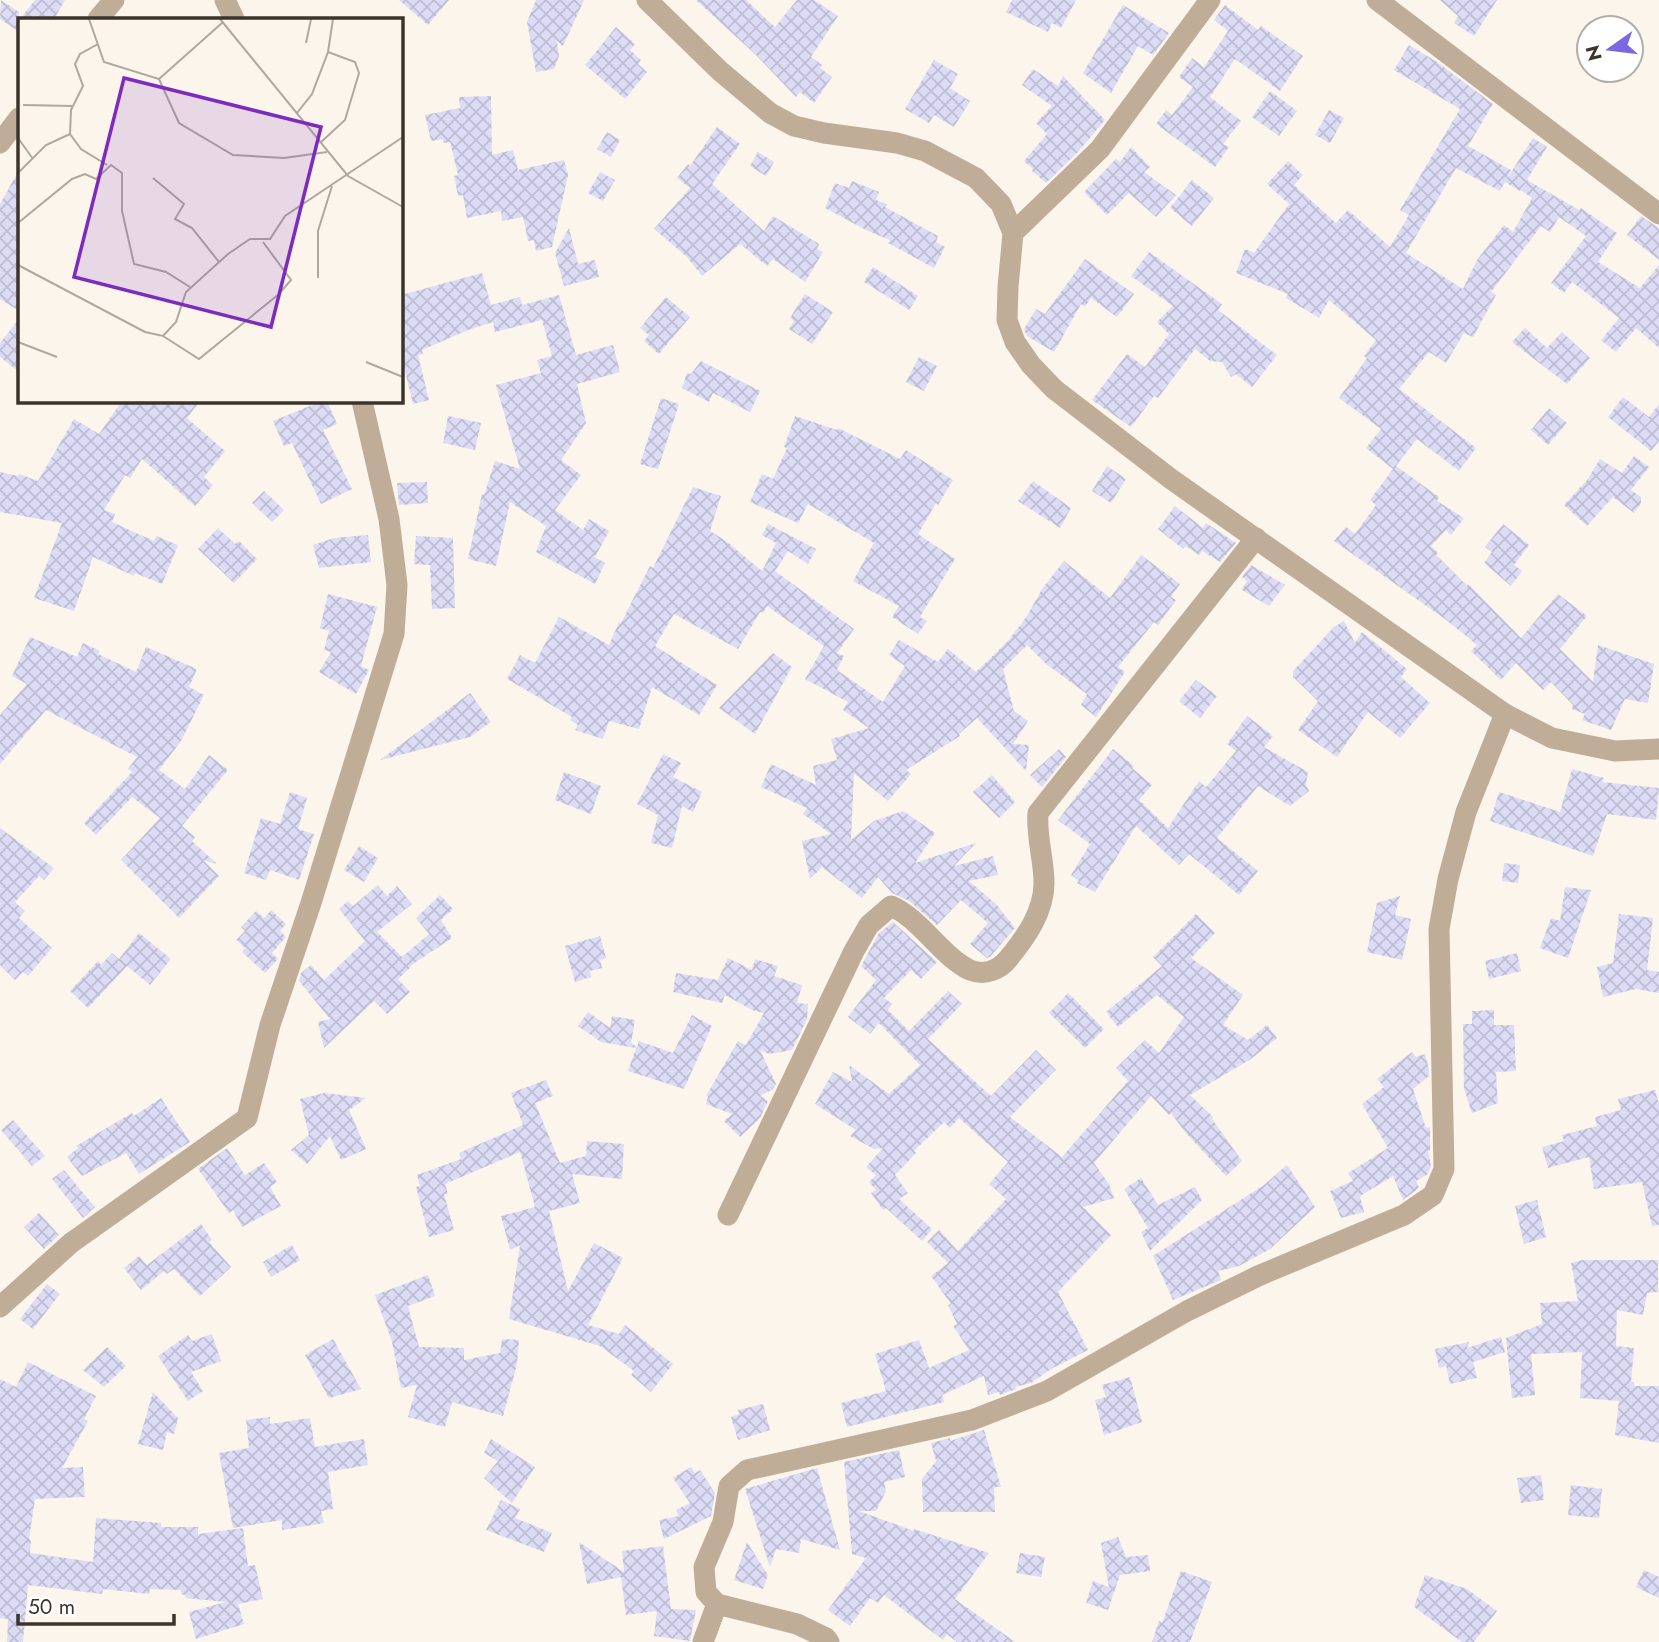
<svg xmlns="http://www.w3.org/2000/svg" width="1659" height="1642" viewBox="0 0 1659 1642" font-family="Jost,sans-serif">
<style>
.building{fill:url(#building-cross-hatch)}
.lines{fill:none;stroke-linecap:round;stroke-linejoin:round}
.minor{stroke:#bfad98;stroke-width:21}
.inset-road{fill:none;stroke:#afa89f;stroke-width:2}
.view{fill:#7b2cbf;fill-opacity:0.15;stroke:#7b2cbf;stroke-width:3.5}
.inset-edge{fill:none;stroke:#3b342b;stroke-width:3.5}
</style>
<defs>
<pattern id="building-cross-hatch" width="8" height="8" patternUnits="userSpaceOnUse" patternTransform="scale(1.75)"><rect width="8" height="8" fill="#dddcf6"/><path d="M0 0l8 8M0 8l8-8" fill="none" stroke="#bfbdd3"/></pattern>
</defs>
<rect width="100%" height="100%" fill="#fcf5ec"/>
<!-- building -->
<g class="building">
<polygon points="1,0 19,12 19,32 0,19"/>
<polygon points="35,0 65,0 54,19 20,19"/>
<polygon points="399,0 449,0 428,25"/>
<polygon points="536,0 584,0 563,46 557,41 559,56 554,69 536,72 527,22"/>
<polygon points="696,0 746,0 775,27 797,0 814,0 838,16 811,57 822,65 820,68 832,77 814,103 800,92 796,97 755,54"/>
<polygon points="1012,0 1076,0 1061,28 1052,23 1048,32 1006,12"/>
<polygon points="1440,0 1497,0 1474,36 1454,23 1458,16"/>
<polygon points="1123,5 1169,33 1153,55 1138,46 1111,93 1083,73"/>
<polygon points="1225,5 1258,30 1261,26 1303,56 1280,91 1235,59 1210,97 1241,121 1223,144 1229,147 1215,167 1156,124 1166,110 1172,115 1193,87 1179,77 1192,58 1204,67 1228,31 1214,20"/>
<polygon points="616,27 635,44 630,50 641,60 638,64 647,72 625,99 585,65"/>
<polygon points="1409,45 1437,62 1493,104 1468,146 1511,170 1506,180 1533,138 1547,147 1520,191 1505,182 1500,191 1456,168 1406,253 1463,289 1477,260 1504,225 1513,232 1532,198 1521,190 1527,180 1579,210 1581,208 1617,233 1598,262 1640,288 1659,265 1659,348 1636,328 1616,352 1601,340 1619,318 1572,282 1564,293 1551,283 1586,236 1559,217 1550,232 1541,226 1491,292 1496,295 1473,337 1464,333 1446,363 1429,352 1399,389 1476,448 1459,471 1417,439 1396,466 1439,497 1437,501 1464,518 1451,535 1446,530 1431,546 1438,553 1436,555 1467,586 1468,584 1521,638 1558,594 1587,616 1560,649 1593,682 1598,645 1654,664 1648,703 1625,699 1611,730 1582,720 1585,714 1572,709 1573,705 1551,682 1543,690 1516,663 1501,680 1471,651 1477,645 1445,619 1334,541 1346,527 1355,534 1376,505 1370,500 1393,469 1366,448 1381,429 1339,398 1367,358 1364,356 1376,340 1329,300 1319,318 1286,298 1288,294 1236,273 1245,249 1254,253 1289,204 1267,184 1288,161 1303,175 1294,185 1336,223 1348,210 1390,247 1409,215 1400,210 1460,109 1394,70"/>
<polygon points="934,60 958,74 950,88 970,101 954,127 934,115 929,123 905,109"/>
<polygon points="1033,69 1058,86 1063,76 1105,120 1078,152 1046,183 1032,171 1033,169 1024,161 1047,134 1036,123 1052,106 1022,85"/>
<polygon points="1270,91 1297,111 1279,136 1252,117"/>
<polygon points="491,96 492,155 513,150 518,170 564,160 568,175 552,247 536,251 534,240 528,241 523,217 502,221 501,211 467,218 463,195 458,196 454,176 458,175 450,142 443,143 443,139 431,141 425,115 460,108 459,97"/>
<polygon points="1329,110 1344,118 1330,143 1315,135"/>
<polygon points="717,127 740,144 712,184 764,231 773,216 819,244 817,249 823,252 805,282 773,259 767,266 740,244 702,276 686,256 654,229 690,188 677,178 688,164 690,166"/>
<polygon points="607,132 620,140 611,157 597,149"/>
<polygon points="1131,147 1150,167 1144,172 1176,195 1156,217 1129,193 1107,215 1084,192 1116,159 1120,162"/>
<polygon points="758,152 774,162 766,176 750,166"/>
<polygon points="19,170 19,311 0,299 0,204"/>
<polygon points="600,172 615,180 603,201 588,193"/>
<polygon points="1192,180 1214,198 1192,226 1170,208"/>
<polygon points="852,181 879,192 876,200 887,204 885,207 938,236 936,242 945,247 934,268 888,243 890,240 866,230 825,208 835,183 849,188"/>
<polygon points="1641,216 1659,228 1659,260 1627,235"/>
<polygon points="569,228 578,264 595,260 599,277 564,286 555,253"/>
<polygon points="1149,252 1222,304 1218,310 1277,355 1252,387 1236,374 1231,377 1222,362 1210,361 1195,349 1158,398 1154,396 1131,427 1092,400 1127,354 1145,367 1169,334 1157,322 1173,306 1131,276"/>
<polygon points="1085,259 1134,294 1117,317 1091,298 1085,307 1081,304 1054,352 1027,336 1024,329 1036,309 1045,314"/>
<polygon points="873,267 918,296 909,310 864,282"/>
<polygon points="482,273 491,305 520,297 522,305 559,295 576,355 613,345 620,372 577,384 586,423 561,460 581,475 555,510 583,530 589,519 609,531 595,557 605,563 595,584 536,552 546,526 510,502 496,566 468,559 482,494 484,495 495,461 520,469 496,385 541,373 537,360 552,356 542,320 495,332 493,322 468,330 422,350 423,354 418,355 429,400 413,404 401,355 401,295"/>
<polygon points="805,294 833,312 812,344 789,329 794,321 790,318"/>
<polygon points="666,297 690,317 659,354 644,341 649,335 640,328"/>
<polygon points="19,319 19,372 0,357 0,343"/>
<polygon points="1525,328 1547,348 1562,332 1590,358 1567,384 1512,342"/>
<polygon points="919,357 937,366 924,391 906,382"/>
<polygon points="701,361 760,391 750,412 713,393 709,402 682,388 687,373 691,374"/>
<polygon points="1623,397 1649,417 1659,404 1659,441 1651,451 1608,417"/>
<polygon points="661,398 679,404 658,469 640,464"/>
<polygon points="122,401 200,401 187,418 225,451 204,477 213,485 195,506 142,459 130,478 125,475 104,510 115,514 112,522 154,541 156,536 178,545 162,584 135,573 134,576 93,557 74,611 34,598 62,523 0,512 0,472 18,476 19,474 38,481 74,419 99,434"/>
<polygon points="322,401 327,401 337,424 323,430 352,489 321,504 292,443 284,446 273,421"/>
<polygon points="1549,408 1567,423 1548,445 1531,430"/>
<polygon points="448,416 481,423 475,450 443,443"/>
<polygon points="795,416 837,430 838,428 900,459 906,450 953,480 938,505 936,503 918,534 955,559 920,617 927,621 918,634 892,617 899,606 853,581 874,543 808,504 798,523 750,502 762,474 773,479 787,448 784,447"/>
<polygon points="1634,456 1649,467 1631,490 1641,497 1641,503 1634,513 1613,497 1587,526 1564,505 1587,480 1600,459 1622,473"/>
<polygon points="1107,466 1126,479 1111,503 1092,491"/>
<polygon points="1033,481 1071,508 1060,528 1018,501"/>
<polygon points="427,482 428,503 399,505 397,483"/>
<polygon points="693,487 721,496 710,531 726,541 762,571 776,543 762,535 768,524 816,549 808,564 788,551 775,571 854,629 837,653 844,656 837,670 883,702 905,666 889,655 899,640 938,662 948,649 976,672 1008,641 1027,616 1042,589 1064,561 1110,598 1141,555 1180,584 1171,597 1176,600 1158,625 1154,622 1118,667 1125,672 1096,717 1081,705 1087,694 1046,664 1027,645 1003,669 1014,711 1028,721 1013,744 1029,745 1026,771 977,718 959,734 960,736 906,770 911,774 888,801 854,773 851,840 874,821 903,811 935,833 915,863 976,843 954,866 993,856 998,875 969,881 996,904 1015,928 990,957 987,958 970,944 988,923 961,900 937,925 909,901 892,893 878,877 862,898 822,867 810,879 802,841 831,834 803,814 807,808 761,787 771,764 816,785 813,766 837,760 831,739 869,728 843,710 848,702 805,679 824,646 767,606 763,613 760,612 738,649 674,614 655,646 717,685 699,715 652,687 639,729 609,721 603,739 575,730 578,725 570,720 572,717 507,679 520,655 535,663 559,617 609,645 619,622 621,623 650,566 653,568"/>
<polygon points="264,491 284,510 272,522 252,503"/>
<polygon points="1175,506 1203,528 1206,523 1236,543 1220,562 1202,551 1199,555 1186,546 1183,549 1158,529"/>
<polygon points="1503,524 1529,545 1514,565 1522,571 1511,586 1484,563 1492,552 1485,547"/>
<polygon points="218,528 235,544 239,541 257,559 234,583 198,549"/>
<polygon points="368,535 371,562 319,568 313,545 334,538"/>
<polygon points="416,536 453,538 455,608 432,609 430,565 414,564"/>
<polygon points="1251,565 1285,585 1269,606 1242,590 1247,581 1242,577"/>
<polygon points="328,594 377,607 361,666 369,670 356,694 319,672 331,652 324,650 329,631 320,628"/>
<polygon points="1344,621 1355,643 1362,632 1407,669 1401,677 1430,703 1400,738 1368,712 1337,757 1298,730 1318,701 1293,677 1293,671 1334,627"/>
<polygon points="30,637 77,657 83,643 100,651 98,654 136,672 146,647 197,669 189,687 204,695 181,741 159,770 185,789 209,755 228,770 182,826 195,837 192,841 217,864 203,860 219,876 179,918 121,860 160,818 132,797 96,835 84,823 132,772 128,769 137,757 46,710 0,764 0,715 27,684 12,676"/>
<polygon points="773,653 792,667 755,734 719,708"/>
<polygon points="1196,680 1217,696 1200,718 1179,701"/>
<polygon points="470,693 491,722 470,737 380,760"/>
<polygon points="1247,716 1273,736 1264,747 1308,772 1306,784 1309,791 1290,806 1258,786 1217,838 1258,871 1239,895 1189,854 1179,865 1136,826 1095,892 1077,883 1079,881 1071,875 1090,844 1058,820 1113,749 1134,766 1132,768 1152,785 1139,800 1168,828 1199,781 1206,787 1236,751 1227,744"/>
<polygon points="1059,749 1066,757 1042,787 1030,775"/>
<polygon points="663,754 681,763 673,777 702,792 693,812 682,806 672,848 651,843 658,815 637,804"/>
<polygon points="1572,769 1604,778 1602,782 1659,788 1656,820 1607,814 1593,856 1490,821 1499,792 1560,812"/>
<polygon points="564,772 601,786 591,814 555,800"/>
<polygon points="992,775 1015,802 999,818 973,792"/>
<polygon points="290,792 307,798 298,829 314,834 299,880 270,870 266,880 244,873 261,818 280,824"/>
<polygon points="0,828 54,868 44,880 39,876 15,902 25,911 19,918 52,948 28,976 23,972 15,980 0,965"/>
<polygon points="359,846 378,858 364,882 344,870"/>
<polygon points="1504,863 1520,865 1518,883 1502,881"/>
<polygon points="378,885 387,896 397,886 412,904 377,932 402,957 429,934 416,918 440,895 453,909 441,920 452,938 410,966 411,967 398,979 410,992 387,1014 374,1001 324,1048 318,1022 330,1019 299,981 301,973 311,965 324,980 365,941 339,909 348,901 353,906"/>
<polygon points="1565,887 1591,890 1568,958 1540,948 1551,918 1560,921"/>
<polygon points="1400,896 1395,915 1411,919 1402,960 1367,952 1377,903"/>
<polygon points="271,910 286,924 280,931 286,937 272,953 278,959 265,973 242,952 245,948 236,940 245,931 241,927 256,911 264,918"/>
<polygon points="1196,914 1215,933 1191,958 1243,995 1223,1025 1248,1040 1267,1025 1277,1038 1251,1059 1190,1095 1213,1117 1212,1119 1242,1161 1226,1176 1185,1132 1171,1113 1169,1115 1151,1096 1094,1163 1109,1184 1114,1198 1083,1207 1111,1235 1058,1292 1088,1350 1053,1368 1031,1383 1015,1387 1016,1389 1000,1395 999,1392 988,1395 984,1376 942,1395 944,1402 847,1427 841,1403 886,1391 875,1354 919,1340 929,1368 969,1350 953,1326 957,1324 948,1305 951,1304 931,1276 948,1263 927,1242 939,1230 958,1251 1006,1199 989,1184 1008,1162 959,1118 950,1128 944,1122 914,1151 916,1153 895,1175 908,1193 899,1199 932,1229 922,1241 886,1208 883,1210 871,1193 876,1190 869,1182 876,1175 866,1167 883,1148 874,1149 850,1136 856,1130 815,1104 833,1072 852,1082 849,1065 889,1094 920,1065 879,1023 870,1034 848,1017 876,980 861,966 879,933 893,922 937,962 921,979 911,970 884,998 892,1004 888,1010 909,1031 948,991 962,1004 928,1039 991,1096 1036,1050 1056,1070 1010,1117 1062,1157 1128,1081 1116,1068 1145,1040 1159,1053 1184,1017 1157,995 1118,1027 1106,1012 1162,966 1153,957"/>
<polygon points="1619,914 1653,918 1647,970 1659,972 1659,993 1636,989 1603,997 1597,967 1613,963"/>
<polygon points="139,933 171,959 150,985 127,966 88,1008 70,991 98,961 101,965 112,953 119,959"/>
<polygon points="600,936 606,958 600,960 602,968 590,971 591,977 575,982 565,946"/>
<polygon points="1517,953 1521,971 1489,979 1485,961"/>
<polygon points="728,958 752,970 755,959 778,966 774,976 802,985 797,1003 808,1004 807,1019 792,1050 769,1054 760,1050 776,1084 773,1089 760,1096 768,1101 760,1118 740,1137 724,1121 732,1114 706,1104 708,1097 706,1096 738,1041 746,1045 764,1013 752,1010 725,995 722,1003 673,992 676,973 718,980"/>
<polygon points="1068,993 1104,1029 1085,1048 1049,1013"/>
<polygon points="1494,1010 1494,1025 1514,1025 1516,1071 1496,1072 1498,1103 1472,1113 1464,1089 1463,1024 1472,1024 1472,1011"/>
<polygon points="588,1012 610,1028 612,1016 635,1020 631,1043 637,1047 639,1041 673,1053 692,1015 712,1026 684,1089 628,1071 636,1048 601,1042 578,1026"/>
<polygon points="1412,1052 1416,1057 1425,1054 1429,1069 1429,1076 1413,1089 1426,1128 1430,1127 1430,1150 1428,1151 1431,1166 1428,1174 1416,1181 1419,1188 1403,1200 1393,1176 1360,1196 1364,1212 1341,1218 1330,1191 1353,1181 1348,1173 1388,1148 1362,1104 1384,1087 1377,1079"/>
<polygon points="546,1080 553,1096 535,1103 560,1163 586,1156 587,1141 624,1144 622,1179 572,1174 580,1203 549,1211 568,1291 594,1243 623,1258 588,1325 619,1334 625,1325 673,1364 651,1392 631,1375 634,1371 600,1346 509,1319 520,1245 510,1250 501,1216 535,1207 520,1152 445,1184 448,1194 444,1194 454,1230 429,1237 416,1187 420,1186 417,1175 461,1159 459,1153 523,1125 511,1093"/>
<polygon points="1655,1090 1659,1104 1659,1225 1652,1226 1642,1182 1594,1189 1589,1157 1548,1168 1542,1147 1564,1141 1562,1135 1597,1126 1595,1117 1621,1110 1618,1099"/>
<polygon points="324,1093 366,1098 349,1110 366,1149 341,1160 330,1136 307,1164 291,1150 309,1135 300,1099"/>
<polygon points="161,1098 190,1142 139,1174 126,1153 82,1176 67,1157 78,1148 76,1146 132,1113 134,1116"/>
<polygon points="13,1120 45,1156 32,1166 1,1130"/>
<polygon points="227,1148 245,1175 264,1163 277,1182 270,1187 281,1206 242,1227 233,1210 229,1213 198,1169"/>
<polygon points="1287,1165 1315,1207 1270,1249 1239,1266 1218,1271 1221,1280 1173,1300 1153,1256 1264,1185"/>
<polygon points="64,1170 95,1207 83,1218 52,1179"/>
<polygon points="1141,1178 1158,1205 1195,1187 1202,1200 1150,1251 1141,1232 1148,1228 1124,1189"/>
<polygon points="1537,1200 1546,1237 1524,1244 1515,1206"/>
<polygon points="39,1213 59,1235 44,1249 24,1227"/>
<polygon points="201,1224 212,1240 209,1242 231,1267 200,1296 174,1269 167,1274 164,1271 141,1290 124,1268 139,1256 147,1265"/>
<polygon points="292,1245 300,1260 271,1277 263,1262"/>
<polygon points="1582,1260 1658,1260 1658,1292 1647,1293 1643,1315 1617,1310 1616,1346 1634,1348 1631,1382 1634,1382 1634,1386 1659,1386 1659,1443 1615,1435 1619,1401 1580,1398 1582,1352 1531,1354 1535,1395 1512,1398 1506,1338 1542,1324 1540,1303 1578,1301 1571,1263"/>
<polygon points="428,1275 435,1296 408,1306 419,1347 464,1348 464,1360 500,1353 502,1339 519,1340 517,1364 503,1416 452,1402 445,1427 408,1417 417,1385 401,1388 392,1342 375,1295"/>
<polygon points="47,1284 60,1294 33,1329 20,1319"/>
<polygon points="212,1334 221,1361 191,1372 203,1391 188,1401 158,1356 188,1335 192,1341"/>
<polygon points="1501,1337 1505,1352 1473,1362 1477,1378 1450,1384 1446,1366 1439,1368 1435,1349 1469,1342 1467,1348"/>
<polygon points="333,1339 361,1389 329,1398 305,1355"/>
<polygon points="107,1347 126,1366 104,1387 83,1370"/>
<polygon points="28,1362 96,1396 84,1419 88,1421 62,1468 83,1467 85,1497 35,1499 29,1539 31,1540 30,1553 93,1562 96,1518 161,1523 161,1527 198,1527 198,1534 243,1528 248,1566 255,1565 263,1599 238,1604 244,1624 196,1639 189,1612 226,1602 186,1598 185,1595 181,1594 181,1590 150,1589 149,1594 103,1589 102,1594 28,1585 23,1642 7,1642 8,1619 0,1618 0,1379 16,1387"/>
<polygon points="1130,1377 1142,1422 1104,1435 1095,1400 1106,1397 1102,1385"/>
<polygon points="153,1392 178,1418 174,1434 167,1432 163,1450 138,1444"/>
<polygon points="763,1404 770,1430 738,1440 731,1417 739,1414 738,1410"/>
<polygon points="270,1417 270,1424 310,1418 315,1447 364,1439 368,1465 328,1472 333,1509 321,1511 324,1523 282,1530 282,1520 233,1528 219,1453 249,1448 246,1420"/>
<polygon points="984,1430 1001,1487 994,1487 995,1512 923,1512 922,1479 936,1461 931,1443 950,1438 950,1441"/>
<polygon points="491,1439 535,1467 512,1503 484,1478 498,1461 484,1453"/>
<polygon points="899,1450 905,1477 884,1482 886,1491 876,1511 859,1511 914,1531 914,1529 989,1553 955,1599 1015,1642 957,1642 947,1634 943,1640 884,1595 878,1603 870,1598 850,1626 828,1610 866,1558 852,1554 844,1462"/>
<polygon points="691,1467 695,1473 700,1470 715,1493 711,1516 664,1539 659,1520 679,1516 676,1510 690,1503 673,1478"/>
<polygon points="817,1468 840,1550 801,1539 799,1553 776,1549 770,1567 745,1489"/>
<polygon points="1541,1475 1544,1500 1521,1503 1517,1478"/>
<polygon points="1571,1485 1602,1489 1599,1518 1568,1515"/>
<polygon points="501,1500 520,1509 515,1518 552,1533 544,1552 486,1530"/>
<polygon points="1118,1537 1126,1557 1148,1555 1150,1571 1120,1575 1108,1610 1086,1603 1093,1581 1109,1587 1101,1543"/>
<polygon points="579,1542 624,1572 622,1551 663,1546 671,1609 696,1610 690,1641 654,1636 657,1611 626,1615 621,1577 587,1584"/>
<polygon points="747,1542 768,1575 763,1589 734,1580"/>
<polygon points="1020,1553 1045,1557 1041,1577 1016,1573"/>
<polygon points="1644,1570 1659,1577 1659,1598 1636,1587"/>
<polygon points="1181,1571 1212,1582 1190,1642 1152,1642 1159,1621 1162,1623"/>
<polygon points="1425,1575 1467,1589 1497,1611 1474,1642 1462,1642 1414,1607"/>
</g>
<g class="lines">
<!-- minor -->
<g class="minor">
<polyline points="225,0 234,19"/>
<polyline points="647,0 720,71 770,113 794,126 824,133 897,143 925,151 976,178 1001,204 1013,233 1008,287 1007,320 1015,342 1031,365 1054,389 1171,479 1505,714 1552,738 1615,751 1659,749"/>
<polyline points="1377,0 1659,214"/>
<polyline points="98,19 114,0"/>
<polyline points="0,143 19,118"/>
<polyline points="1013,233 1100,149 1210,0"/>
<path d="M728 1215 854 951 869 925 891 906C920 918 942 957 970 970 985 976 999 970 1008 959 1026 937 1044 912 1044 883 1044 859 1036 837 1038 813L1256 538"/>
<polyline points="0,1307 71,1243 247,1118 270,1025 311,903 394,634 397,585 389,519 362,401"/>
<polyline points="703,1642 717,1604"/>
<polyline points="829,1642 826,1638 797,1624 717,1604 706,1592 704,1567 723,1522 729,1486 747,1470 972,1420 1047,1391 1187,1311 1258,1276 1404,1215 1433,1195 1444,1169 1439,929 1448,879 1466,812 1505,714"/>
</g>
</g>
<!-- overview -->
<g transform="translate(18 18)">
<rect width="385" height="385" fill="#fcf5ec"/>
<path class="inset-road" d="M71 1 86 44 141 61 161 105 215 137 266 140 309 134M202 1 330 158 385 189M288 25 293 1M80 26 62 36 57 46 65 68 53 92 52 116 63 131 89 147M141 61 204 5M5 87 55 88M279 95 294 76 310 34 315 1M0 120 15 141M302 125 327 102 341 55 337 44 310 34M0 155 28 127 52 116M135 160 166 186 157 201 174 210 201 244M0 205 54 161 67 156 78 161 93 147 104 155V193L116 246 148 254 172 269M0 247 127 314 145 318 158 304 168 274 210 236 232 221H252L267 198 385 119M300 260V213L314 168M145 318 181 341 261 276 273 262 245 224M0 324 39 339M348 344 385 359"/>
<path class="view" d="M106 60 303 109 253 309 56 259Z"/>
<rect width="385" height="385" class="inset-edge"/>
</g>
<!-- north arrow -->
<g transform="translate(1610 49) rotate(256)"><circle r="33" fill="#ffffff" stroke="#b1aeaa" stroke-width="2"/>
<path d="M0-5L12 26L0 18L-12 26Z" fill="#7a68e3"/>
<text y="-10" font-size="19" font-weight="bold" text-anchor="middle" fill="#3b342b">N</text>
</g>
<!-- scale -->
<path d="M18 1614v10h156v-10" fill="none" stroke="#3b342b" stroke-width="3.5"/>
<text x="28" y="1614" font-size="21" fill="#3b342b" stroke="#ffffff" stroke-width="5" paint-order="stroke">50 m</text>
</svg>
